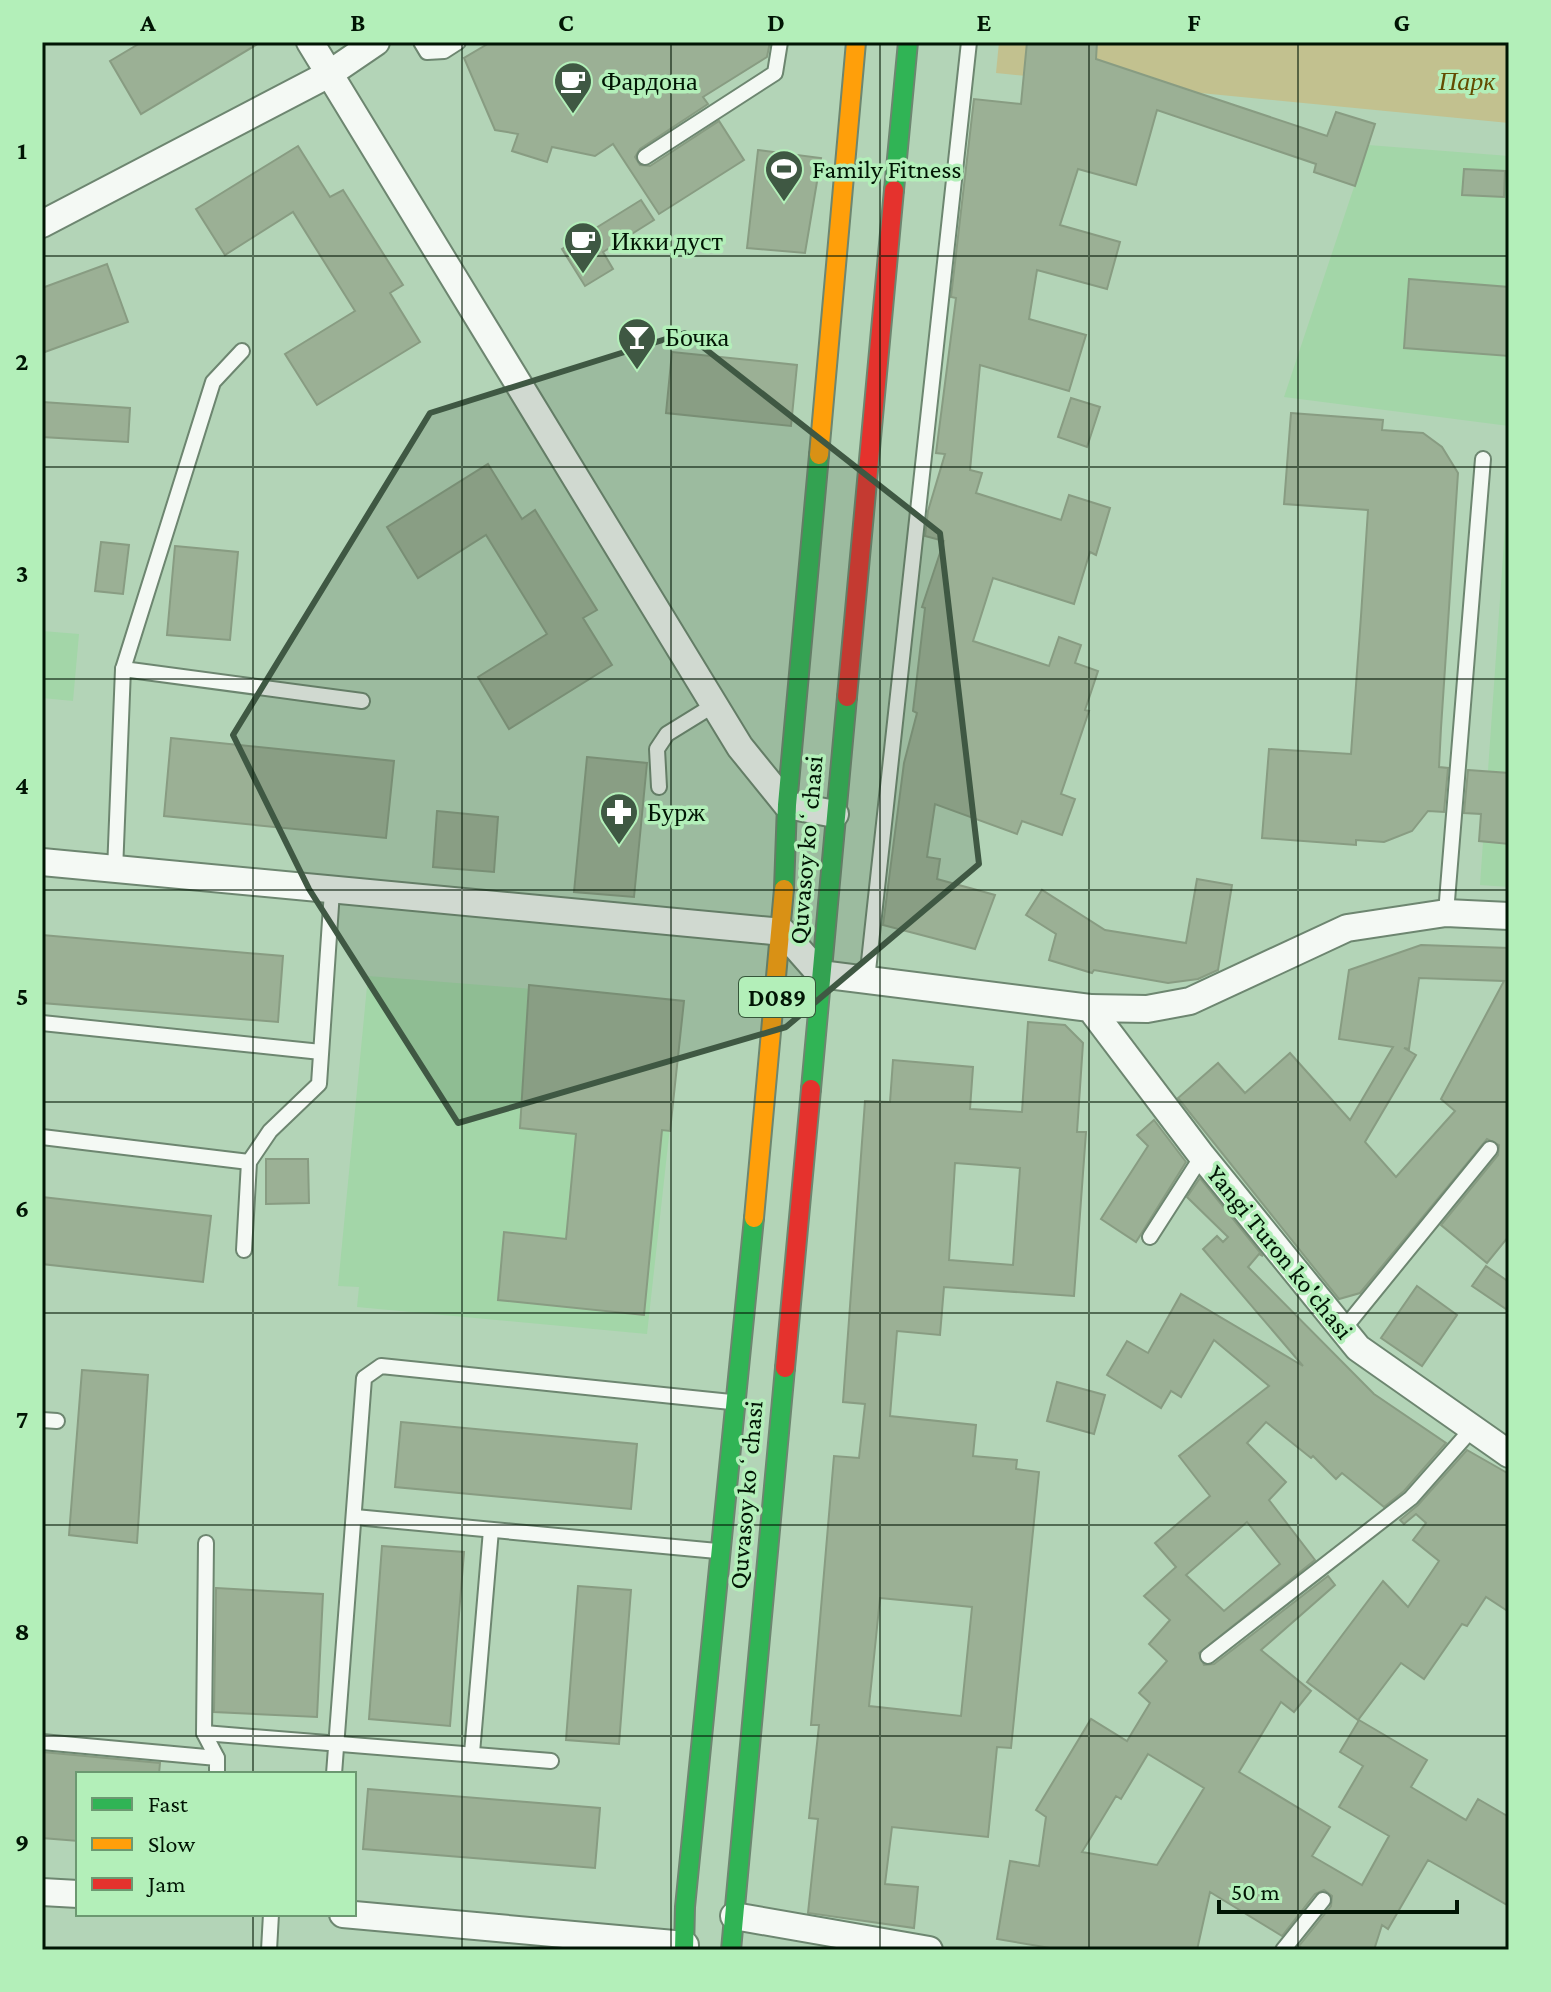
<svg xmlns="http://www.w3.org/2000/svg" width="1551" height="1992" viewBox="0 0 1551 1992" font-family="'Crimson Pro',serif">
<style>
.built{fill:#a3d6a8}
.green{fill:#c2c18f}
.building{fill:#9bb095;stroke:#889c82;stroke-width:2;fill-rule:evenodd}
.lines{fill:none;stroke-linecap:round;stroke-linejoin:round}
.lane-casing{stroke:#6d8670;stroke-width:18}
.street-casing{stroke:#6d8670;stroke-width:30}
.fast-casing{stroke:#6d8670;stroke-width:22}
.slow-casing{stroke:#6d8670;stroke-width:22}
.jam-casing{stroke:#6d8670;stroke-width:22}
.lane{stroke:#f4f9f4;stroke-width:14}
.street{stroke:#f4f9f4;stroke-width:26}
.fast{stroke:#30b455;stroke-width:18}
.slow{stroke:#ff9f0a;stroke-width:18}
.jam{stroke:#e5322d;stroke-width:18}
.marked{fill:#3f5843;fill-opacity:0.2;stroke:#3f5843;stroke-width:6;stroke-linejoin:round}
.grid{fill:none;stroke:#011504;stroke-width:2;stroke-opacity:0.55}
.labels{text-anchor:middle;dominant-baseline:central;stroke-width:7;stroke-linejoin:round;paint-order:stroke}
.shield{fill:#b3efb9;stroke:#36563a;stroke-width:2}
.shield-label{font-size:24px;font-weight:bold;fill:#011504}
.poi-label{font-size:26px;fill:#011504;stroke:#b3efb9;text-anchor:start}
.park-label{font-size:26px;font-style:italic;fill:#634b00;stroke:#b3efb9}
.street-label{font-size:26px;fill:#011504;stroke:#b3efb9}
.neatline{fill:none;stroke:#011504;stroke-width:3}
.grid-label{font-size:26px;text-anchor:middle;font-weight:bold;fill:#011504}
</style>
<rect width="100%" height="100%" fill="#b3d4b7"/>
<!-- built -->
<g class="built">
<polygon points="1368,145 1509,156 1509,426 1284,397"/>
<polygon points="1509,470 1509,887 1480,885"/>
<polygon points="42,631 79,634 73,701 42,698"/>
<polygon points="368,976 684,1001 647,1334 357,1307 359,1287 338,1286"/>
</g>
<!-- green -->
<polygon class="green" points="999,42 1509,42 1509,123 996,73"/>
<!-- building -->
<g class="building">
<polygon points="142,42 261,42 141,114 110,61"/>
<polygon points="491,42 770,42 767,57 703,97 708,104 640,149 635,157 640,165 650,166 719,121 744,160 659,214 613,144 595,156 552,147 547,162 512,151 518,134 495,130 464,58"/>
<polygon points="1027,42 1097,42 1096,59 1327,136 1336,112 1375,124 1355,186 1314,172 1316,164 1157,110 1136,185 1078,169 1060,225 1120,242 1107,289 1037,270 1029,319 1086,335 1069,391 980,365 970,470 982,473 976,493 1061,520 1069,495 1110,508 1096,555 1090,552 1074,604 993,578 973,641 1049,666 1059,637 1081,645 1075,663 1098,671 1085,710 1089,711 1061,794 1075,799 1062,835 1022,821 1017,834 935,804 927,857 940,859 937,879 995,895 975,949 883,925 904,763 917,713 913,711 925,608 922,607 944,541 925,536 928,511 945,454 936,453 956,298 951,297 974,99 1021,104"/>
<polygon points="298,146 330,197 343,190 403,285 390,293 420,342 317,405 285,354 355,311 293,212 225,255 196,209"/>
<polygon points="758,150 821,158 805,253 747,248"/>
<polygon points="1464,169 1505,171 1504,197 1462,195"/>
<polygon points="641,200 654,220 603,252 613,269 585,286 562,249"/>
<polygon points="107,264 128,322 42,353 42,288"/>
<polygon points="1409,279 1509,287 1509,356 1404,348"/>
<polygon points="672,352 797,365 791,426 666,413"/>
<polygon points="1071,398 1100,407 1087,447 1058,437"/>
<polygon points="42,402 130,408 128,442 42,437"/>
<polygon points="1291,413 1383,420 1382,430 1423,433 1442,447 1458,473 1441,728 1439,767 1448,768 1444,812 1428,811 1412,831 1384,842 1356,840 1356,845 1262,838 1269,749 1351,754 1361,616 1368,510 1284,504"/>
<polygon points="488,464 522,519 535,510 597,610 583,618 612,665 509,729 478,677 547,634 486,535 418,578 387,527"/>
<polygon points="101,542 129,545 123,594 95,591"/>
<polygon points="175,546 238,552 230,640 167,635"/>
<polygon points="171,738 394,761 386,838 164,816"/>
<polygon points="587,757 647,763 634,897 574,892"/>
<polygon points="1468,770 1509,773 1509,844 1479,841 1481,814 1464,813"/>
<polygon points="437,811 498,817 494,872 433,867"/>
<polygon points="1197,879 1232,885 1218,970 1198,979 1168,983 1094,970 1092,973 1049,960 1056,934 1026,915 1042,890 1105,930 1186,943"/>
<polygon points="42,935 283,956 278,1022 42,1003"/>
<path d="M1421 945 1509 948V1236L1487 1263 1441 1225 1498 1155 1499 1145 1487 1139 1360 1293 1339 1299 1178 1098 1218 1063 1245 1093 1290 1053 1350 1120 1393 1047 1339 1039 1349 970ZM1419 978 1504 981 1441 1099 1455 1111 1396 1177 1365 1142 1416 1055 1404 1048 1409 1049Z"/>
<polygon points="529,985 684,1001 670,1131 662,1130 644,1315 498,1300 504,1232 566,1239 576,1134 520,1128"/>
<path d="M1028 1022 1065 1025 1083 1043 1077 1132H1086L1074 1296 944 1287 940 1335 897 1331 890 1416 976 1425 973 1456 1017 1460 1016 1469 1039 1472 1011 1748 997 1747 988 1837 892 1827 885 1884 918 1887 914 1928 808 1913 818 1819 809 1818 819 1725H811L834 1456 859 1458 865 1404 843 1402 865 1101 890 1102 893 1060 973 1067 970 1109 1022 1112ZM955 1163 1020 1168 1013 1265 949 1260ZM880 1598 972 1607 961 1716 869 1706Z"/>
<polygon points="1154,1120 1186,1162 1136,1242 1101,1219 1148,1146 1137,1135"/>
<polygon points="266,1159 308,1159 309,1203 266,1204"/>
<path d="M1200 1178 1263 1256 1259 1254 1248 1267 1374 1394 1446 1443 1404 1491 1384 1507 1342 1473 1336 1479 1313 1456 1311 1458 1266 1422 1247 1443 1286 1482 1269 1500 1315 1560 1199 1653 1204 1665 1214 1664 1328 1576 1335 1585 1261 1650 1311 1691 1294 1712 1281 1702 1239 1772 1330 1827 1312 1856 1362 1885 1389 1836 1339 1807 1363 1766 1340 1752 1359 1720 1427 1760 1411 1787 1466 1820 1478 1799 1509 1817V1906L1428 1860 1388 1929 1382 1925 1374 1950H1305L1299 1946 1331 1906 1332 1896 1324 1890 1315 1894 1282 1936 1210 1892 1197 1950H1062L997 1939 1010 1861 1039 1866 1046 1817 1036 1810 1059 1772 1091 1719 1127 1741 1150 1703 1139 1693 1167 1661 1149 1644 1170 1620 1144 1596 1176 1567 1155 1543 1210 1496 1179 1456 1269 1386 1214 1340 1181 1397 1171 1391 1161 1408 1107 1375 1127 1341 1148 1353 1181 1294 1303 1366 1203 1249 1217 1236 1223 1242 1228 1237 1187 1197ZM1247 1522 1280 1564 1224 1611 1186 1575ZM1148 1754 1204 1788 1157 1865 1082 1852 1116 1796 1121 1799Z"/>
<polygon points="42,1197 211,1216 203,1282 42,1264"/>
<polygon points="1486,1266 1509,1282 1509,1311 1472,1286"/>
<polygon points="1417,1286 1457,1315 1422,1366 1381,1338"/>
<polygon points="82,1370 148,1375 137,1543 69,1535"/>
<polygon points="1057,1382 1105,1395 1094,1434 1047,1421"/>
<polygon points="401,1422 637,1444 631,1509 395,1487"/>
<polygon points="1467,1450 1509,1474 1509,1612 1486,1597 1467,1626 1462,1624 1424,1679 1401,1663 1358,1720 1307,1682 1383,1581 1408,1607 1439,1561 1413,1540 1426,1523 1416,1514 1404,1524 1400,1520 1418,1505"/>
<polygon points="382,1546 464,1552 450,1726 369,1719"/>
<polygon points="578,1586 631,1590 619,1744 566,1740"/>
<polygon points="216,1588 323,1594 317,1717 214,1712"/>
<polygon points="42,1752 160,1763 159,1774 78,1774 78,1841 42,1838"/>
<polygon points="368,1789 600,1808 595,1868 363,1849"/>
</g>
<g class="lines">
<defs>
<g id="lane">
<polyline points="421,42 427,52 444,51 458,42"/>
<polyline points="645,157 775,73 780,42"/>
<polyline points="123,669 362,701"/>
<polyline points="659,787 657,749 667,734 714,705"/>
<polyline points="115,871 123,669 213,382 242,351"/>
<polyline points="1446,913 1483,459"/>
<polyline points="867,980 969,42"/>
<polyline points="42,1023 321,1052"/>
<polyline points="42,1137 249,1162"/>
<polyline points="1150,1237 1202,1156"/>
<polyline points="244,1250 249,1162 270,1131 319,1084 332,891"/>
<polyline points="1342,1331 1490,1149"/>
<polyline points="42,1420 57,1421"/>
<polyline points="355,1517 717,1551"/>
<polyline points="206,1543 204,1733 217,1758"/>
<polyline points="1208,1656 1411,1498 1471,1430"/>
<polyline points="204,1733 551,1761"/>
<polyline points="42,1742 217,1758 217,1774"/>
<polyline points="472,1753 491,1530"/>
<polyline points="334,1774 364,1378 381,1366 731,1402"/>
<polyline points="269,1950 271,1914"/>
<polyline points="1283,1950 1323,1900"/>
</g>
<g id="street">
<polyline points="310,42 740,747 787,805 835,814"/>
<polyline points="42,224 329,74 376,42"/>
<polyline points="42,862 783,932 820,974 1090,1008 1202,1156 1358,1348 1509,1454"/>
<polyline points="1090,1008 1147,1009 1190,1001 1347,928 1446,913 1509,916"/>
<polyline points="42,1892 78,1894"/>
<polyline points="343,1914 685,1945"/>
<polyline points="734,1916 929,1950"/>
</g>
<g id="fast">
<polyline points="894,190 908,42"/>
<polyline points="784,889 787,805 819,455"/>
<polyline points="811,1089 847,697"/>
<polyline points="684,1950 685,1907 754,1218"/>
<polyline points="731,1950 785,1368"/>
</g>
<g id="slow">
<polyline points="819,455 856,42"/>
<polyline points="754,1218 784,889"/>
</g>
<g id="jam">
<polyline points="847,697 894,190"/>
<polyline points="785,1368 811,1089"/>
</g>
</defs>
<!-- lane casing -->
<use href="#lane" class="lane-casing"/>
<!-- street casing -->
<use href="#street" class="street-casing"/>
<!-- fast casing -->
<use href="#fast" class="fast-casing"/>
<!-- slow casing -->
<use href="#slow" class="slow-casing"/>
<!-- jam casing -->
<use href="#jam" class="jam-casing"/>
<!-- lane -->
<use href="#lane" class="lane"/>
<!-- street -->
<use href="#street" class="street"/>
<!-- fast -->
<use href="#fast" class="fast"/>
<!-- slow -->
<use href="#slow" class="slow"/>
<!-- jam -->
<use href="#jam" class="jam"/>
</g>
<!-- marked area -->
<path class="marked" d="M685 333 940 533 979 864 786 1027 458 1123 309 889 233 735 430 413Z"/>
<!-- grid -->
<path class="grid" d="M253 42V1774M462 42V1950M671 42V1950M880 42V1950M1089 42V1950M1298 42V1950M42 256H1509M42 467H1509M42 679H1509M42 890H1509M42 1102H1509M42 1313H1509M42 1525H1509M42 1736H1509M253 1914V1950"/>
<!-- icons -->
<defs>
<symbol id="cafe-pin" viewBox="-11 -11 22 30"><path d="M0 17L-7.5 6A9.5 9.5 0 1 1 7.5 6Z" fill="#3f5843" stroke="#b3efb9"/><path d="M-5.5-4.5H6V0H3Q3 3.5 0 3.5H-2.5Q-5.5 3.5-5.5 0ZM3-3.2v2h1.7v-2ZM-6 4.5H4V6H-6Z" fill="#fff"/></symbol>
<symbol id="stadium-pin" viewBox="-11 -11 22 30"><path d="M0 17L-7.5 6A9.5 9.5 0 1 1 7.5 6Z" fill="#3f5843" stroke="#b3efb9"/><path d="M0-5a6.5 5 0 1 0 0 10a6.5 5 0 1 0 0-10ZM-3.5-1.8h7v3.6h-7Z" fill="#fff"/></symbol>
<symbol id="bar-pin" viewBox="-11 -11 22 30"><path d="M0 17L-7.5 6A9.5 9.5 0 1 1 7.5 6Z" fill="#3f5843" stroke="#b3efb9"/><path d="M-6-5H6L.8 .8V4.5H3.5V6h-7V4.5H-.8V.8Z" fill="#fff"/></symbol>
<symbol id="pharmacy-pin" viewBox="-11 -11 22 30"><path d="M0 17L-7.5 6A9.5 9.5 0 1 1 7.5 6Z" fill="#3f5843" stroke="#b3efb9"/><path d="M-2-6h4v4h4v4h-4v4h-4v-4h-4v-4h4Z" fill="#fff"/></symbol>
</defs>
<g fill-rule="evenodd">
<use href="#cafe-pin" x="551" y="59" width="44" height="60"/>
<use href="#stadium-pin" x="762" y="147" width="44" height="60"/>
<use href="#cafe-pin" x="561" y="219" width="44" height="60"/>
<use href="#bar-pin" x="615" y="315" width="44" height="60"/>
<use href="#pharmacy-pin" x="597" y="790" width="44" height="60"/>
</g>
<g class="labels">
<!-- shield labels -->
<rect class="shield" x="739" y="977" width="76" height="40" rx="6"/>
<g class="shield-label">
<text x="777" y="997">D089</text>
</g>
<!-- poi labels -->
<g class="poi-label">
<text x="601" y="81">Фардона</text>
<text x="812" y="169">Family Fitness</text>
<text x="611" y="241">Икки дуст</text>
<text x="665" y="337">Бочка</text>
<text x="647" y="812">Бурж</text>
</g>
<!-- park labels -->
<g class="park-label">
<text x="1467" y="81">Парк</text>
</g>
<!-- street labels -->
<g class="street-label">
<text transform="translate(806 850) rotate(-85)">Quvasoy koʻchasi</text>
<text transform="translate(1280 1252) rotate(51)">Yangi Turon ko'chasi</text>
<text transform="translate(746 1495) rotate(-85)">Quvasoy koʻchasi</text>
</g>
</g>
<!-- border -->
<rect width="1551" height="1992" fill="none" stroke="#b3efb9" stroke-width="88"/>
<!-- legend -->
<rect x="76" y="1772" width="280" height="144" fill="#b3efb9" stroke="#6c9871" stroke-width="2"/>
<rect x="92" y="1798" width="40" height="12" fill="#30b455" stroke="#6c9871" stroke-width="2"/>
<text x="148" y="1812" font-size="24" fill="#011504">Fast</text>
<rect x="92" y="1838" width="40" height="12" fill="#ff9f0a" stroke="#6c9871" stroke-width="2"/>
<text x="148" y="1852" font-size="24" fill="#011504">Slow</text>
<rect x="92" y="1878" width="40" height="12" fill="#e5322d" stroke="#6c9871" stroke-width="2"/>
<text x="148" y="1892" font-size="24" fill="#011504">Jam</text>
<!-- scale -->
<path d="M1219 1900v12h238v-12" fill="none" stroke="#011504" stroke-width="4"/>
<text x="1231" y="1900" font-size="24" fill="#011504" stroke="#b3efb9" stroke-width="6" paint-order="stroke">50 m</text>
<rect x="44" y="44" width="1463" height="1904" class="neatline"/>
<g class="grid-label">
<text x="148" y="31">A</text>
<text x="358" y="31">B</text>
<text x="566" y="31">C</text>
<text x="776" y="31">D</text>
<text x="984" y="31">E</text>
<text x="1194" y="31">F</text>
<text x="1402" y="31">G</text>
<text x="22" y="159">1</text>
<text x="22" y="370">2</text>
<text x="22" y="582">3</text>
<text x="22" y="794">4</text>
<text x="22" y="1005">5</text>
<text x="22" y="1217">6</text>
<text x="22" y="1428">7</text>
<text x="22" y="1640">8</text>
<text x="22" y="1851">9</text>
</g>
</svg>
